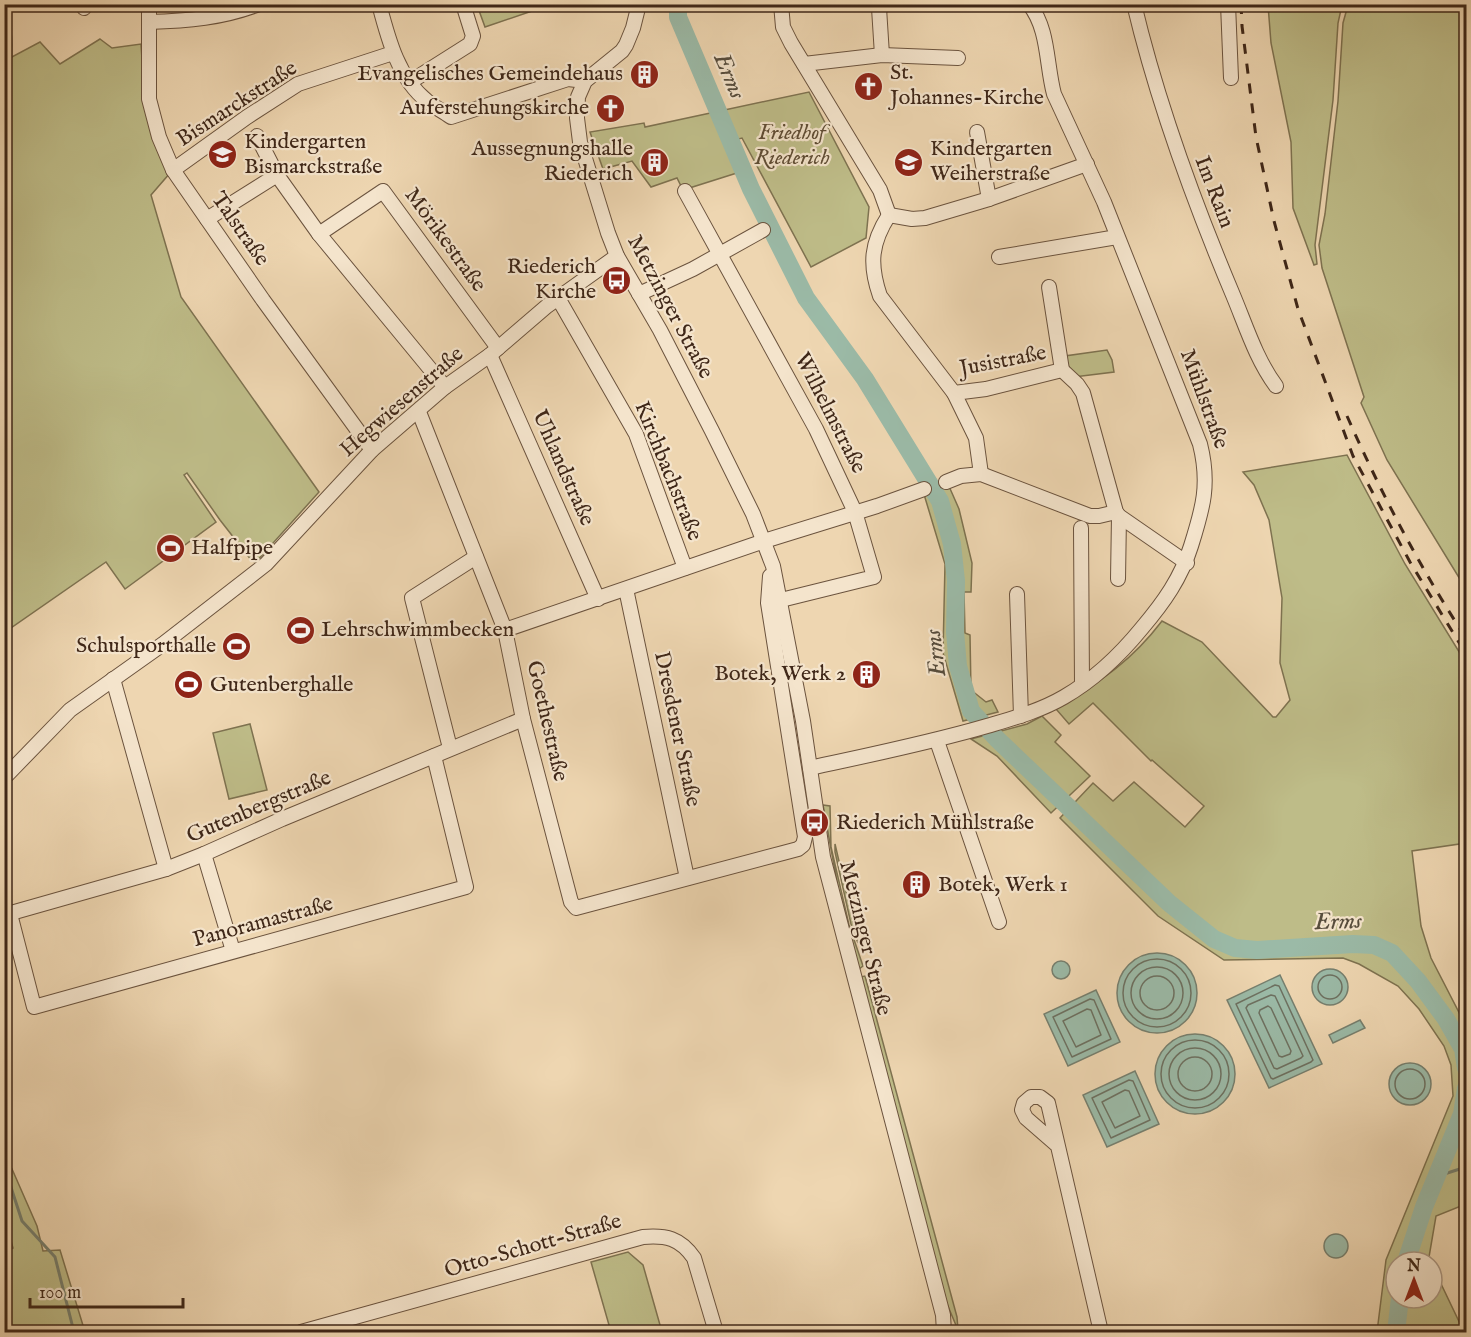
<svg xmlns="http://www.w3.org/2000/svg" width="1471" height="1337" viewBox="0 0 1471 1337" font-family="'IM FELL English',serif">
<style>
.green{fill:#bebc88;stroke:#7e7250;stroke-width:1.5}
.water{fill:#9bbaa7;stroke:#767f6e;stroke-width:1.5}
.lines{fill:none;stroke-linecap:round;stroke-linejoin:round}
.shore{stroke:#6d7060;stroke-width:1.5}
.stream{stroke:#767f6e;stroke-width:3}
.river{stroke:#9bbaa7;stroke-width:18}
.minor-casing{stroke:#6b533e;stroke-width:16}
.minor{stroke:#f4e4cc;stroke-width:14}
.rail{stroke:#3f2718;stroke-width:3;stroke-dasharray:10 10;stroke-linecap:butt}
.labels{text-anchor:middle;dominant-baseline:central;stroke-width:4.5;stroke-linejoin:round;paint-order:stroke}
.poi-label{font-size:22px;fill:#3f2718;stroke:#f4e4cc;text-anchor:start}
.street-label{font-size:22px;fill:#3f2718;stroke:#f4e4cc}
.park-label{font-size:22px;font-style:italic;fill:#5f4c34;stroke:#f4e4cc}
.water-label{font-size:24px;font-style:italic;fill:#564c3c;stroke:#f4e4cc}
</style>
<rect width="100%" height="100%" fill="#eed6b1"/>
<filter id="stains"><feTurbulence type="fractalNoise" baseFrequency=".00333" numOctaves="4"/><feColorMatrix values="0 0 0 0 .2 0 0 0 0 .09 0 0 0 0 .02 0 0 0 .5 -.17"/></filter>
<radialGradient id="worn" r=".72"><stop offset=".6" stop-color="#630" stop-opacity="0"/><stop offset="1" stop-color="#630" stop-opacity=".3"/></radialGradient>
<!-- green -->
<g class="green">
<polygon points="477,5 533,5 535,10 485,27"/>
<polygon points="1268,5 1342,5 1338,23 1333,100 1315,245 1317,264 1314,265 1293,208 1291,142 1271,43"/>
<polygon points="1348,5 1466,5 1466,589 1387,460 1361,403 1364,397 1322,268 1319,245 1325,214 1338,101 1343,23"/>
<polygon points="100,39 112,48 141,44 145,104 170,173 151,195 181,297 319,492 256,562 252,561 220,520 187,473 184,475 216,522 125,589 106,562 5,632 5,67 8,59 40,42 60,64"/>
<polygon points="809,92 869,207 866,238 811,267 742,138 726,142 740,172 683,190 677,178 651,187 632,161 603,169 590,132 644,123 645,127"/>
<polygon points="1107,350 1112,360 1114,372 1074,377 1067,365 1065,356"/>
<path d="M1347 455 1405 564 1466 663V843L1412 851 1421 926 1431 958 1466 1026V1204L1436 1216 1429 1257 1431 1262H1396V1298H1432V1265L1464 1332H1377L1386 1260 1453 1096 1451 1065 1444 1046 1419 1009 1398 986 1359 964 1343 958 1224 960 1158 916 1060 818 1093 783 1113 801 1134 782 1185 827 1204 806 1152 760 1151 761 1093 703 1069 724 1056 709C1100 681 1130 663 1162 621L1202 642 1273 717H1276L1290 700 1280 663 1282 598 1269 520 1254 485 1243 472Z"/>
<polygon points="948,484 959,509 972,563 971,592 964,592 965,633 970,635 971,690 986,702 992,700 998,712 963,721 943,653 945,564 923,491"/>
<polygon points="1042,716 1061,735 1055,742 1090,776 1051,813 997,756 971,739 1027,724"/>
<polygon points="250,724 267,790 229,799 213,733"/>
<polygon points="823,805 830,806 831,847 849,925 862,963 863,966 859,969 857,967 845,926"/>
<polygon points="835,844 858,943 851,924 835,852"/>
<polygon points="865,976 957,1317 958,1330 942,1292 860,977"/>
<polygon points="5,1153 37,1226 43,1251 60,1250 85,1332 5,1332 5,1251 13,1248 5,1219"/>
<polygon points="628,1252 643,1265 662,1332 611,1332 591,1262"/>
</g>
<!-- water -->
<g class="water">
<circle cx="1157" cy="993" r="40"/>
<circle cx="1061" cy="970" r="9"/>
<circle cx="1330" cy="987" r="18"/>
<polygon points="1280,975 1322,1064 1269,1088 1227,1000"/>
<polygon points="1096,990 1120,1042 1068,1066 1044,1014"/>
<polygon points="1360,1020 1365,1028 1333,1043 1329,1035"/>
<circle cx="1195" cy="1074" r="40"/>
<circle cx="1410" cy="1084" r="21"/>
<polygon points="1135,1071 1159,1124 1107,1147 1083,1095"/>
<circle cx="1336" cy="1246" r="12"/>
</g>
<g class="lines">
<!-- shore -->
<g class="shore">
<circle cx="1157" cy="993" r="34"/>
<circle cx="1157" cy="993" r="26"/>
<circle cx="1330" cy="987" r="12"/>
<circle cx="1157" cy="993" r="17"/>
<polygon points="1275,985 1279,986 1313,1060 1311,1062 1273,1079 1271,1078 1236,1004"/>
<polygon points="1271,995 1275,996 1303,1056 1301,1058 1277,1069 1274,1068 1246,1008 1248,1005"/>
<polygon points="1090,999 1094,1000 1111,1039 1072,1057 1053,1017"/>
<polygon points="1268,1006 1271,1008 1291,1051 1290,1054 1282,1057 1279,1056 1259,1013 1260,1010"/>
<polygon points="1087,1009 1091,1010 1101,1035 1076,1047 1063,1021"/>
<circle cx="1195" cy="1074" r="34"/>
<circle cx="1195" cy="1074" r="26"/>
<circle cx="1195" cy="1074" r="17"/>
<circle cx="1410" cy="1084" r="15"/>
<polygon points="1129,1080 1133,1081 1150,1120 1111,1138 1092,1098"/>
<polygon points="1125,1090 1129,1091 1140,1116 1115,1128 1102,1102"/>
</g>
<!-- stream -->
<g class="stream">
<path d="M4 85C15 60 11 31 7 4"/>
<polyline points="4,1166 22,1221 55,1257 74,1332"/>
<polyline points="1438,1176 1466,1167"/>
</g>
<!-- river -->
<g class="river">
<polyline points="678,4 678,17 751,189 806,298 865,379 940,501 952,544 956,581 955,632 958,666 971,711 997,739 1169,903 1214,939 1235,948 1257,950 1353,944 1374,945 1392,953 1418,981 1446,1019 1463,1049 1466,1068"/>
<polyline points="1406,1262 1424,1207 1462,1114 1466,1088"/>
<polyline points="1396,1332 1400,1298"/>
</g>
<defs>
<g id="minor">
<polyline points="82,4 84,8"/>
<polyline points="149,4 149,99 159,137 173,170 263,300 372,450"/>
<path d="M379 4C388 38 398 78 427 101 434 107 443 111 451 117L568 79 585 81"/>
<polyline points="639,4 633,28 626,45 622,51 585,81 578,97 577,118 580,142 608,233 617,256 660,330 712,431 753,514 773,566 803,721 823,857 943,1315 944,1332"/>
<polyline points="781,4 783,27 791,43 880,190 889,215"/>
<path d="M1134 4C1158 105 1193 200 1233 295 1246 326 1256 359 1276 386"/>
<polyline points="1228,4 1231,78"/>
<path d="M149 22C187 21 223 18 259 4"/>
<polyline points="882,55 879,8 886,4"/>
<polyline points="804,64 882,55 958,58"/>
<polyline points="410,82 470,44 473,36 463,4"/>
<polyline points="977,132 989,199"/>
<polyline points="257,136 277,175"/>
<polyline points="173,170 247,117 298,84 393,53"/>
<polyline points="685,191 816,429 855,512 874,577 781,600"/>
<path d="M889 215C871 243 869 264 880 296L954 393 986 389 1062 370 1077 384 1083 393 1116 512 1119 516 1187 563"/>
<polyline points="889,215 912,219 925,218 989,199 1087,164"/>
<polyline points="207,219 277,175 319,234 445,387"/>
<polyline points="319,234 383,191 498,348"/>
<polyline points="999,257 1117,237"/>
<polyline points="1049,287 1062,370"/>
<polyline points="639,294 693,269 763,230"/>
<polyline points="558,298 636,434 685,568"/>
<polyline points="490,355 598,599"/>
<polyline points="954,393 976,438 981,474"/>
<polyline points="419,412 505,630 523,719 571,902 576,908 783,853 798,849 803,845 805,837 768,603 770,576"/>
<polyline points="946,482 961,476 981,474 1090,516 1099,516 1116,512"/>
<polyline points="1081,528 1082,685"/>
<polyline points="1118,579 1119,516"/>
<polyline points="626,589 687,878"/>
<polyline points="1017,594 1021,716"/>
<polyline points="505,630 764,541 877,506 924,489"/>
<polyline points="113,679 166,869"/>
<polyline points="937,741 999,922"/>
<polyline points="450,748 412,598 476,557"/>
<path d="M810 768C869 755 929 743 987 726 1014 718 1040 711 1064 697 1095 679 1120 655 1142 628 1164 602 1181 578 1191 546 1203 508 1210 484 1200 444L1104 202 1054 94C1046 64 1049 29 1029 4"/>
<polyline points="4,778 70,710 163,644 266,564 372,450 445,387 490,355 547,306 617,256"/>
<polyline points="204,854 233,951"/>
<polyline points="10,914 34,1007 466,887 434,756"/>
<polyline points="4,915 166,869 204,854 282,819 523,719"/>
<polyline points="1057,1145 1026,1118 1022,1110 1024,1103 1031,1097 1040,1097 1048,1103 1101,1332"/>
<path d="M301 1332 643 1237C666 1235 680 1238 694 1258L716 1332"/>
</g>
</defs>
<!-- minor casing -->
<use href="#minor" class="minor-casing"/>
<!-- minor -->
<use href="#minor" class="minor"/>
<!-- rail -->
<g class="rail">
<polyline points="1241,4 1242,26 1256,137 1274,221 1298,309 1353,456 1410,562 1466,654"/>
<path d="M1347 416C1381 493 1420 568 1466 638"/>
</g>
</g>
<!-- icons -->
<defs>
<symbol id="building-disc" viewBox="-11 -11 22 22"><circle r="9.5" fill="#8f2418" stroke="#f4e4cc"/><path d="M-4-6H4V6H1V3H-1V6H-4ZM-2.5-4.3h1.7v1.8h-1.7ZM.8-4.3h1.7v1.8H.8ZM-2.5-1h1.7V.8h-1.7ZM.8-1h1.7V.8H.8Z" fill="#fff"/></symbol>
<symbol id="church-disc" viewBox="-11 -11 22 22"><circle r="9.5" fill="#8f2418" stroke="#f4e4cc"/><path d="M-1.2-6h2.4v3.5h3.3v2.4h-3.3V6h-2.4V-.1h-3.3v-2.4h3.3Z" fill="#fff"/></symbol>
<symbol id="school-disc" viewBox="-11 -11 22 22"><circle r="9.5" fill="#8f2418" stroke="#f4e4cc"/><path d="M0-5L7-2L0 1L-7-2ZM-4 1L0 2.5L4 1V4Q0 6-4 4Z" fill="#fff"/></symbol>
<symbol id="bus-disc" viewBox="-11 -11 22 22"><circle r="9.5" fill="#8f2418" stroke="#f4e4cc"/><path d="M-5-6H5V4H4V6H2V4H-2V6H-4V4H-5ZM-3.5-4V0h7V-4ZM-3.5 1.2v1.5H-2V1.2ZM2 1.2v1.5H3.5V1.2Z" fill="#fff"/></symbol>
<symbol id="stadium-disc" viewBox="-11 -11 22 22"><circle r="9.5" fill="#8f2418" stroke="#f4e4cc"/><path d="M0-5a6.5 5 0 1 0 0 10a6.5 5 0 1 0 0-10ZM-3.5-1.8h7v3.6h-7Z" fill="#fff"/></symbol>
</defs>
<g fill-rule="evenodd">
<use href="#building-disc" x="628" y="58" width="33" height="33"/>
<use href="#church-disc" x="852" y="70" width="33" height="33"/>
<use href="#church-disc" x="594" y="92" width="33" height="33"/>
<use href="#school-disc" x="206" y="138" width="33" height="33"/>
<use href="#building-disc" x="638" y="146" width="33" height="33"/>
<use href="#school-disc" x="892" y="146" width="33" height="33"/>
<use href="#bus-disc" x="600" y="264" width="33" height="33"/>
<use href="#stadium-disc" x="154" y="532" width="33" height="33"/>
<use href="#stadium-disc" x="284" y="614" width="33" height="33"/>
<use href="#stadium-disc" x="220" y="630" width="33" height="33"/>
<use href="#building-disc" x="850" y="658" width="33" height="33"/>
<use href="#stadium-disc" x="172" y="668" width="33" height="33"/>
<use href="#bus-disc" x="798" y="806" width="33" height="33"/>
<use href="#building-disc" x="900" y="868" width="33" height="33"/>
</g>
<g class="labels">
<!-- poi labels -->
<g class="poi-label">
<text x="890" y="73">St.<tspan x="890" dy="25">Johannes-Kirche</tspan></text>
<text x="623" y="74" text-anchor="end">Evangelisches Gemeindehaus</text>
<text x="589" y="108" text-anchor="end">Auferstehungskirche</text>
<text x="244" y="142">Kindergarten<tspan x="244" dy="25">Bismarckstraße</tspan></text>
<text x="633" y="149" text-anchor="end">Aussegnungshalle<tspan x="633" dy="25">Riederich</tspan></text>
<text x="930" y="149">Kindergarten<tspan x="930" dy="25">Weiherstraße</tspan></text>
<text x="596" y="267" text-anchor="end">Riederich<tspan x="596" dy="25">Kirche</tspan></text>
<text x="191" y="548">Halfpipe</text>
<text x="321" y="630">Lehrschwimmbecken</text>
<text x="216" y="646" text-anchor="end">Schulsporthalle</text>
<text x="846" y="674" text-anchor="end">Botek, Werk 2</text>
<text x="210" y="685">Gutenberghalle</text>
<text x="836" y="823">Riederich Mühlstraße</text>
<text x="938" y="885">Botek, Werk 1</text>
</g>
<!-- street labels -->
<g class="street-label">
<text transform="translate(237 104) rotate(-33)">Bismarckstraße</text>
<text transform="translate(1214 192) rotate(69)">Im Rain</text>
<text transform="translate(240 229) rotate(55)">Talstraße</text>
<text transform="translate(445 240) rotate(54)">Mörikestraße</text>
<text transform="translate(670 307) rotate(62)">Metzinger Straße</text>
<text transform="translate(1003 361) rotate(-11)">Jusistraße</text>
<text transform="translate(1204 399) rotate(70)">Mühlstraße</text>
<text transform="translate(402 402) rotate(-41)">Hegwiesenstraße</text>
<text transform="translate(830 413) rotate(63)">Wilhelmstraße</text>
<text transform="translate(563 468) rotate(66)">Uhlandstraße</text>
<text transform="translate(668 471) rotate(68)">Kirchbachstraße</text>
<text transform="translate(547 721) rotate(77)">Goethestraße</text>
<text transform="translate(677 729) rotate(78)">Dresdener Straße</text>
<text transform="translate(259 807) rotate(-23)">Gutenbergstraße</text>
<text transform="translate(263 922) rotate(-15)">Panoramastraße</text>
<text transform="translate(865 938) rotate(76)">Metzinger Straße</text>
<text transform="translate(533 1246) rotate(-16)">Otto-Schott-Straße</text>
</g>
<!-- park labels -->
<g class="park-label">
<text x="792" y="133">Friedhof<tspan x="792" dy="25">Riederich</tspan></text>
</g>
<!-- water labels -->
<g class="water-label">
<text transform="translate(729 76) rotate(67)">Erms</text>
<text transform="translate(936 653) rotate(-97)">Erms</text>
<text transform="translate(1338 922) rotate(-2)">Erms</text>
</g>
</g>
<!-- margin -->
<rect width="1471" height="1337" fill="none" stroke="#eed6b1" stroke-width="24"/>
<rect x="6" y="6" width="1459" height="1325" fill="none" stroke="#3f2718" stroke-width="3"/>
<rect x="12" y="12" width="1447" height="1313" fill="none" stroke="#3f2718" stroke-width="1.5"/>
<!-- north arrow -->
<g transform="translate(1414 1280)"><circle r="28" fill="#f4e4cc" stroke="#ac9884" stroke-width="1.5"/>
<path d="M0-4.5L10 22L0 15L-10 22Z" fill="#8f2418"/>
<text y="-9" font-size="16" font-weight="bold" text-anchor="middle" fill="#3f2718">N</text>
</g>
<!-- scale -->
<path d="M30 1298v9h153v-9" fill="none" stroke="#3f2718" stroke-width="3"/>
<text x="39" y="1298" font-size="18" fill="#3f2718" stroke="#f4e4cc" stroke-width="4.5" paint-order="stroke">100 m</text>
<rect width="100%" height="100%" filter="url(#stains)"/>
<rect width="100%" height="100%" fill="url(#worn)"/>
</svg>
